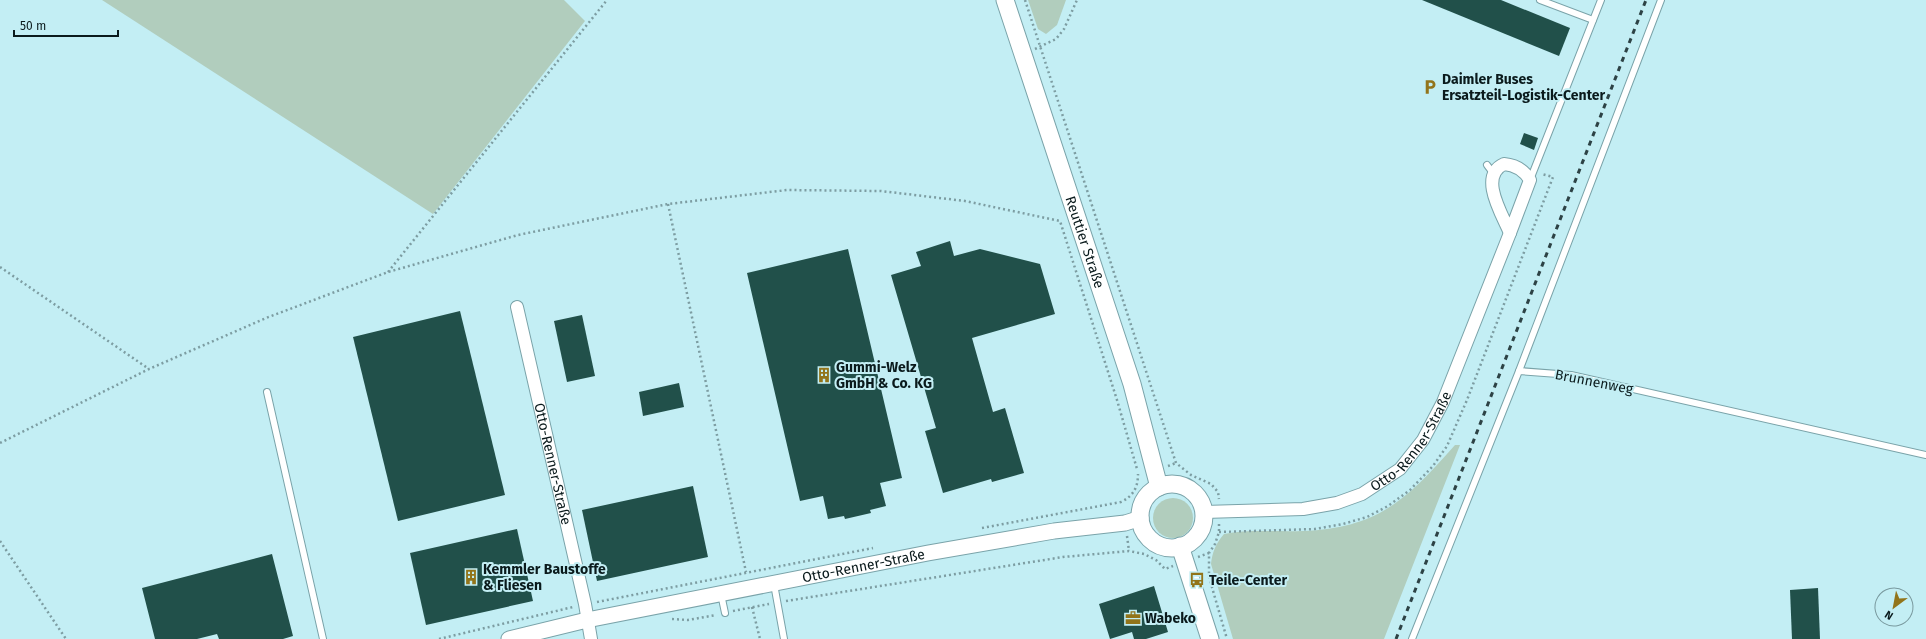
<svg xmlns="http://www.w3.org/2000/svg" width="1926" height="639" viewBox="0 0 1926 639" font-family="'Fira Sans',sans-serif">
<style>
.green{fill:#b1cdbd}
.building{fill:#21504a}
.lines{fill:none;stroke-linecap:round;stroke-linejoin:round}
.service-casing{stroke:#7aa3a9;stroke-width:8}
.minor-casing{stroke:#7aa3a9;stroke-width:14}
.tertiary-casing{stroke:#7aa3a9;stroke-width:17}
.secondary-casing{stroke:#7aa3a9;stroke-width:19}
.path{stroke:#7d9da2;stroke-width:2.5;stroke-dasharray:2 3;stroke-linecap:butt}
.service{stroke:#fff;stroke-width:6}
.minor{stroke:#fff;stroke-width:12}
.tertiary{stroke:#fff;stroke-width:15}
.secondary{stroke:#fff;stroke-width:17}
.rail{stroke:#2d4245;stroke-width:3;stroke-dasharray:5 5;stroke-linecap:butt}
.labels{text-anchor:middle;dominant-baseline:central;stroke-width:4;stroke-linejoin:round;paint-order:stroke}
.poi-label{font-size:14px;font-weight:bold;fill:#0a1a1c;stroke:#c3eef4;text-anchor:start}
.street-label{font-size:14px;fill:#0a1a1c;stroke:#c3eef4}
</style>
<rect width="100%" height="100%" fill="#c3eef4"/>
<!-- green -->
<g class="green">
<polygon points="102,0 564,0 585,21 433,214"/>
<polygon points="1028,0 1066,0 1057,25 1046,34 1038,29"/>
<path d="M1455 445H1460L1384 639H1233L1211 564C1212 553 1216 543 1224 534 1248 529 1277 532 1303 531 1379 528 1407 499 1455 445Z"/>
<circle cx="1173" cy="518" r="20"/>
</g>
<!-- building -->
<g class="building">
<polygon points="1422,0 1501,0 1570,28 1559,56"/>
<polygon points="1524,133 1538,138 1534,150 1520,144"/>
<polygon points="950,241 954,256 980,249 1040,264 1055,314 972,338 993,412 1005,408 1024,473 992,482 991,479 943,493 925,431 936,428 891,275 921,266 916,252"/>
<polygon points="848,249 902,478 880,483 886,506 870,510 871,513 845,519 844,516 828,519 823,496 800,501 747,273"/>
<polygon points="460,311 505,495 398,521 353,337"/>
<polygon points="582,315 595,376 567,382 554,321"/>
<polygon points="679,383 684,407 643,416 639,392"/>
<polygon points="693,486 708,557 597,581 582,510"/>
<polygon points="517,529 533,601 426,625 410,553"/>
<polygon points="272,554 293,636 283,639 219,639 217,634 197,639 155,639 142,588"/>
<polygon points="1154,586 1168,632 1146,639 1134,639 1132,632 1110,639 1099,604"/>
<polygon points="1818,588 1820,639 1792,639 1790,590"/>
</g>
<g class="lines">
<defs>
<g id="service">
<polyline points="1540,0 1593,20"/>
<polyline points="1487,165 1493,173"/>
<polyline points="1530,180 1601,0"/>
<polyline points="1519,371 1661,0"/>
<polyline points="267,392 323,639"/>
<polyline points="774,584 784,639"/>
<polyline points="721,594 725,613"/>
<polyline points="1412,639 1519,371 1571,375 1926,455"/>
</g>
<g id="minor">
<path d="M1504 164C1516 165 1524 170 1530 180L1510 233C1502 214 1478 176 1504 164Z"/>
<path id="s1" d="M517 307 585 604 591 639"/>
<path id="s2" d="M1204 512 1303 509 1337 503 1362 494 1400 469 1423 440 1443 402 1510 233"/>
</g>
<g id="tertiary">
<path id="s3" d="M509 639 587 620 928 553 1054 531 1125 523 1141 518"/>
</g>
<g id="secondary">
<path id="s4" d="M1005 0 1132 384 1159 487"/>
<circle cx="1172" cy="516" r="32"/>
<polyline points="1180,546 1210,639"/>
</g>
</defs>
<!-- service casing -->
<use href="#service" class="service-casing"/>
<!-- minor casing -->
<use href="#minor" class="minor-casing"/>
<!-- tertiary casing -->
<use href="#tertiary" class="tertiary-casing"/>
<!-- secondary casing -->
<use href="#secondary" class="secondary-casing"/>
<!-- path -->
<g class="path">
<polyline points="1025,0 1176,463 1191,475 1211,484 1218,492 1219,499"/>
<polyline points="1035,49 1056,39 1064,29 1077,0"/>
<polyline points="668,204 746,572"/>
<polyline points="0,267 149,369"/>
<polyline points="388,272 607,0"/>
<polyline points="0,443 149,369 266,318 388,272 518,235 668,204 787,190 881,191 965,201 1060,221 1117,400 1137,469"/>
<polyline points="1168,466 1176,463"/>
<polyline points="1219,524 1219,532 1215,544 1209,553 1209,577 1227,639"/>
<path d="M982 528 1121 502C1133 496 1138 488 1138 474"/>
<polyline points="1219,532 1315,529 1343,524 1367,517 1388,506 1410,490 1433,466 1447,446 1467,400 1553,177 1542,174"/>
<polyline points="1127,536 1129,551"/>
<polyline points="0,541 66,639"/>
<polyline points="1198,557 1209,553"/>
<polyline points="786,601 1063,557 1129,551 1144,554 1156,560 1165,569 1173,566"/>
<polyline points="597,602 873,548"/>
<polyline points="752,607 760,639"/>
<polyline points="733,611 769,604"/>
<polyline points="672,619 688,620 716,615"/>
<polyline points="439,639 573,607"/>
</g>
<!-- service -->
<use href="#service" class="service"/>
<!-- minor -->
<use href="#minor" class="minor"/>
<!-- tertiary -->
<use href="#tertiary" class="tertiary"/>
<!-- secondary -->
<use href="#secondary" class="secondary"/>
<!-- rail -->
<polyline class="rail" points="1396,639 1646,0"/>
</g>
<!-- icons -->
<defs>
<symbol id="parking-bare" viewBox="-9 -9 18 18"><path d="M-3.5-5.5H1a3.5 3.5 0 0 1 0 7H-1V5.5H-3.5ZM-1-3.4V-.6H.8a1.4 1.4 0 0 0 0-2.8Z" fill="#92741a" stroke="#c3eef4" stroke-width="2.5" paint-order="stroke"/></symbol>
<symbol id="building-bare" viewBox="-9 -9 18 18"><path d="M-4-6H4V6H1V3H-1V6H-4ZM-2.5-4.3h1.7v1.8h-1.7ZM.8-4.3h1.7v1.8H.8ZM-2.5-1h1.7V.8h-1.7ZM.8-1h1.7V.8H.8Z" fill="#92741a" stroke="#c3eef4" stroke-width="2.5" paint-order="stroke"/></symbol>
<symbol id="bus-bare" viewBox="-9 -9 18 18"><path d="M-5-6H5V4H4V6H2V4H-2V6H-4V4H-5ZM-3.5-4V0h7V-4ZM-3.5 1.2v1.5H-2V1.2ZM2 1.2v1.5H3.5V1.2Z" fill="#92741a" stroke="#c3eef4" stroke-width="2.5" paint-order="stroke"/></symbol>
<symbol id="office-bare" viewBox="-9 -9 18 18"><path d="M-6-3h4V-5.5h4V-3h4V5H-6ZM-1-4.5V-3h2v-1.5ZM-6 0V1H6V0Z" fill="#92741a" stroke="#c3eef4" stroke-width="2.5" paint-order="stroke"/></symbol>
</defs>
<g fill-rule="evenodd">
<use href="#parking-bare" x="1419" y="76" width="22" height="22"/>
<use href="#building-bare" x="813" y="364" width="22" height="22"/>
<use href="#building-bare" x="460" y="566" width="22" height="22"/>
<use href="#bus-bare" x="1186" y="569" width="22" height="22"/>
<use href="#office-bare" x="1122" y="607" width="22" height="22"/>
</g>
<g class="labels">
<!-- poi labels -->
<g class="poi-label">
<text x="1442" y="79">Daimler Buses<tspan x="1442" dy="16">Ersatzteil-Logistik-Center</tspan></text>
<text x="836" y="367">Gummi-Welz<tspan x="836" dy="16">GmbH &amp; Co. KG</tspan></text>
<text x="483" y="569">Kemmler Baustoffe<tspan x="483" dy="16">&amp; Fliesen</tspan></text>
<text x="1209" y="580">Teile-Center</text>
<text x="1145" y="618">Wabeko</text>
</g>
<!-- street labels -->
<g class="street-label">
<text stroke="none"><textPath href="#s4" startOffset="255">Reuttier Straße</textPath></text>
<text transform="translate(1594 382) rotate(11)">Brunnenweg</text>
<text stroke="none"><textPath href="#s2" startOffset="234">Otto-Renner-Straße</textPath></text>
<text stroke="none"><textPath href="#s1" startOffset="161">Otto-Renner-Straße</textPath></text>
<text stroke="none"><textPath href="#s3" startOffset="362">Otto-Renner-Straße</textPath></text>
</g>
</g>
<!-- north arrow -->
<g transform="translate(1894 607) rotate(212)"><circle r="19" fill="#c3eef4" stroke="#79999e"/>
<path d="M0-3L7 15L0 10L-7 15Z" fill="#92741a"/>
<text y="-6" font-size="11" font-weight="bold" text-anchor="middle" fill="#0a1a1c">N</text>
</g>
<!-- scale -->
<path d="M14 30v6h104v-6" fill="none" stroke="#0a1a1c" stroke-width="2"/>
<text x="20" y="30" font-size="12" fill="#0a1a1c" stroke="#c3eef4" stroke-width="3" paint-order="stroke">50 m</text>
</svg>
